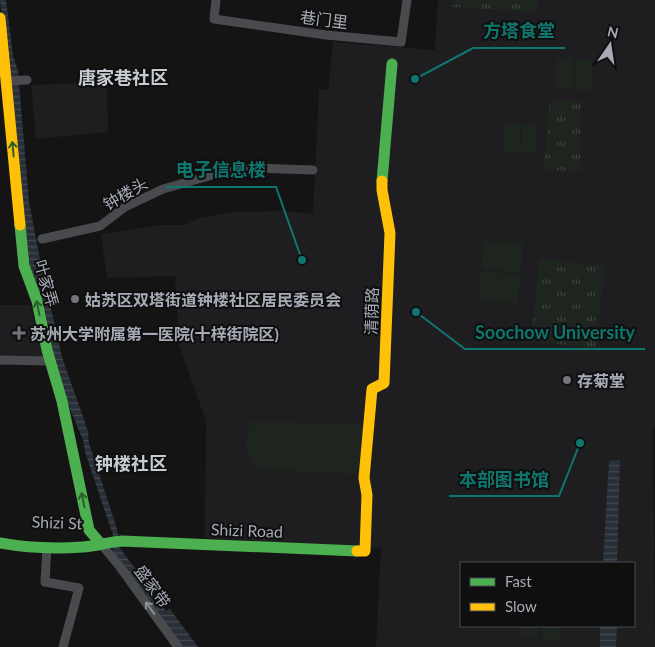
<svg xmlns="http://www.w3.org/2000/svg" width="655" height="647" viewBox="0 0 655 647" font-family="Lato,'Noto Sans SC',sans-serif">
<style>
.built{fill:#1e1e20;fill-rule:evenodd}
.grass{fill:url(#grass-tufts)}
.pitch{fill:#1e251f}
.water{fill:url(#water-rules)}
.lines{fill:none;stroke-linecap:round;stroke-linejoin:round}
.street{stroke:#494a4d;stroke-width:9}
.fast{stroke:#4caf50;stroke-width:11}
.slow{stroke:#ffc107;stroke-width:11}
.oneway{stroke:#2e5f30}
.oneway2{stroke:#8a8e96}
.poi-dot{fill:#73767d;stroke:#0f0f10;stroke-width:2}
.labels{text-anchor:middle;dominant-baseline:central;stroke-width:4;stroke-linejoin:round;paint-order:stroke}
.street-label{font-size:16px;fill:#a6abb5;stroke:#0f0f10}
.poi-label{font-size:16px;font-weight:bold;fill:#a6abb5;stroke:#0f0f10;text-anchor:start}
.neighbourhood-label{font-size:18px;font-weight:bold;fill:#c6cad1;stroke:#0f0f10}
.leader{fill:none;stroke:#0f766e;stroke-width:2}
.callout-dot{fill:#0f766e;stroke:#0f0f10;stroke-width:2}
.callout-label{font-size:18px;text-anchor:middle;font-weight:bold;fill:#0f766e;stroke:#0f0f10;stroke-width:4;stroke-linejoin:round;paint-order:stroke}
</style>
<defs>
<pattern id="grass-tufts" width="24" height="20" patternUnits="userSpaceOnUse" patternTransform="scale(1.25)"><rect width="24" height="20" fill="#1e251f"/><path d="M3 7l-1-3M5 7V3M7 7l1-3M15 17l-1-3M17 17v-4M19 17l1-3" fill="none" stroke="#3c423d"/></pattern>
<pattern id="water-rules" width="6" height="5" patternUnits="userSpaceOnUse" patternTransform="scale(1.25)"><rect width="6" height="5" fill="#282f36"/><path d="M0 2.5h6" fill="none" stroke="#444a51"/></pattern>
</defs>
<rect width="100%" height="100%" fill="#141415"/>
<!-- built -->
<g class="built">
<path d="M438 0H655V426L653 428 655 647H376L381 548 205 538 206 421 179 345 175 276 107 278 101 234 161 225H185L200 218 231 212 286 211 313 214 319 90H328L333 42 435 50ZM461 563H634V626H461Z"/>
<polygon points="107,82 108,132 36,139 31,85"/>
<polygon points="0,305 30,305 46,360 0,360"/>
</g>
<!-- grass -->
<g class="grass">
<polygon points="453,0 538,0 537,12 452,7"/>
<polygon points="550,100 581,102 581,171 543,170"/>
<polygon points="539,259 604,266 596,348 531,341"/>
</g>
<!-- pitch -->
<g class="pitch">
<polygon points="557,57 573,58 572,88 556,88"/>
<polygon points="576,59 592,60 591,90 575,90"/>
<polygon points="505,122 521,124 519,152 503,152"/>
<polygon points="523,124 537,125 535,153 520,152"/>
<polygon points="484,241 523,243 521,272 482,270"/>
<polygon points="480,272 520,274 518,303 479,301"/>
<polygon points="250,421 362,425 359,474 255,469 246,449"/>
<polygon points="521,626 539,626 538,639 521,638"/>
<polygon points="543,626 561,626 560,639 543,639"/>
</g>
<!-- water -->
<g class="water">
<polygon points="0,0 6,0 13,56 18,71 29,202 40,260 62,357 88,431 89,443 117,529 120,548 166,611 170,609 198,647 182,647 144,592 113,555 113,535 85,452 83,440 53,368 28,264"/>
<polygon points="620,460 617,563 603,563 609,461"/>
<polygon points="600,626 617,626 616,647 600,647"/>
</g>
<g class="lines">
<!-- street -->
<g class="street">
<polyline points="216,0 214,19 326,35 401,42 407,0"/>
<polyline points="7,81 27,80"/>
<polyline points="42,239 100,226 125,207 163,189 216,174 254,168 313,170"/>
<polyline points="0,360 50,361"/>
<polyline points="101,544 120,567 178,647"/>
<polyline points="47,547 45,582 79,588 63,647"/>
</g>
<!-- fast -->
<g class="fast">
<polyline points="382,181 392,64"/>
<polyline points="20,225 24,266 37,301 47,350 62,401 89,530 101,544"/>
<path d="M0 543C27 548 55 549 83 547 96 546 109 542 122 541L357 551"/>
</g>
<!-- slow -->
<g class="slow">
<polyline points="0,18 20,225"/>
<polyline points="357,551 365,551 367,495 364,478 372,389 384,383 390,233 382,190 382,181"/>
</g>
</g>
<!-- one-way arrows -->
<defs><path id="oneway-shaft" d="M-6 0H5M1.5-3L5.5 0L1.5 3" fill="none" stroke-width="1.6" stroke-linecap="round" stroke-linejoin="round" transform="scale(1.25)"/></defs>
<g class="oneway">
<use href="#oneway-shaft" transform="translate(13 149) rotate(-95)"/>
<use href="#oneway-shaft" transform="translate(38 308) rotate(-102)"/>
<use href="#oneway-shaft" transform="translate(83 500) rotate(-102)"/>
</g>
<use class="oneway2" href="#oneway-shaft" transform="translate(150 608) rotate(-126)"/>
<!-- markers -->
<g class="poi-dot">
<circle cx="75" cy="299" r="5"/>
<path d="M16.5 325.5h5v5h5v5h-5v5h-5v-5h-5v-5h5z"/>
<circle cx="567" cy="380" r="5"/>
</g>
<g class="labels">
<!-- street labels -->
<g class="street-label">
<text transform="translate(324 19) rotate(7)">巷门里</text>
<text transform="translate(125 193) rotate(-30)">钟楼头</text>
<text transform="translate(47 283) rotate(74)">叶家弄</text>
<text transform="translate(371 311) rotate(-88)">清荫路</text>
<text transform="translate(57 522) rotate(2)">Shizi St</text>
<text transform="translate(247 530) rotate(2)">Shizi Road</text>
<text transform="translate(153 586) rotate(54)">盛家带</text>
</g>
<!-- poi labels -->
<g class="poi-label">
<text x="85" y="299">姑苏区双塔街道钟楼社区居民委员会</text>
<text x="30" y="333">苏州大学附属第一医院(十梓街院区)</text>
<text x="577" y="380">存菊堂</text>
</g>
<!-- neighbourhood labels -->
<g class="neighbourhood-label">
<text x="123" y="77">唐家巷社区</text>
<text x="131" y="463">钟楼社区</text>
</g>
</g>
<!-- callouts -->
<path class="leader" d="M415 79L473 48H565M302 260L276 187H166M416 312L465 349H645M580 443L559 496H449"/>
<g class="callout-dot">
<circle cx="415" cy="79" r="5"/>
<circle cx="302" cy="260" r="5"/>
<circle cx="416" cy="312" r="5"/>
<circle cx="580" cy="443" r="5"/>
</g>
<g class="callout-label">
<text x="519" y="37">方塔食堂</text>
<text x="221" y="176">电子信息楼</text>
<text x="555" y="339">Soochow University</text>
<text x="504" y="486">本部图书馆</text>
</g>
<!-- legend -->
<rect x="460" y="562" width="175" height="65" fill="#0f0f10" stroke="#4b4d52"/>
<rect x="470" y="578" width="25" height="8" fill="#4caf50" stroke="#4b4d52"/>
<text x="505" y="587" font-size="15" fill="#a6abb5">Fast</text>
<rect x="470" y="603" width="25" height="8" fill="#ffc107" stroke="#4b4d52"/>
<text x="505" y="612" font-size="15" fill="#a6abb5">Slow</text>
<!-- north arrow -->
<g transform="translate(610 45) rotate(13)" stroke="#0f0f10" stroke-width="4" paint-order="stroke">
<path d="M0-4L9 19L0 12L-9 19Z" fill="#a6abb5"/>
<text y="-8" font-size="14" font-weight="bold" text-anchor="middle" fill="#a6abb5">N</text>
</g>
</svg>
